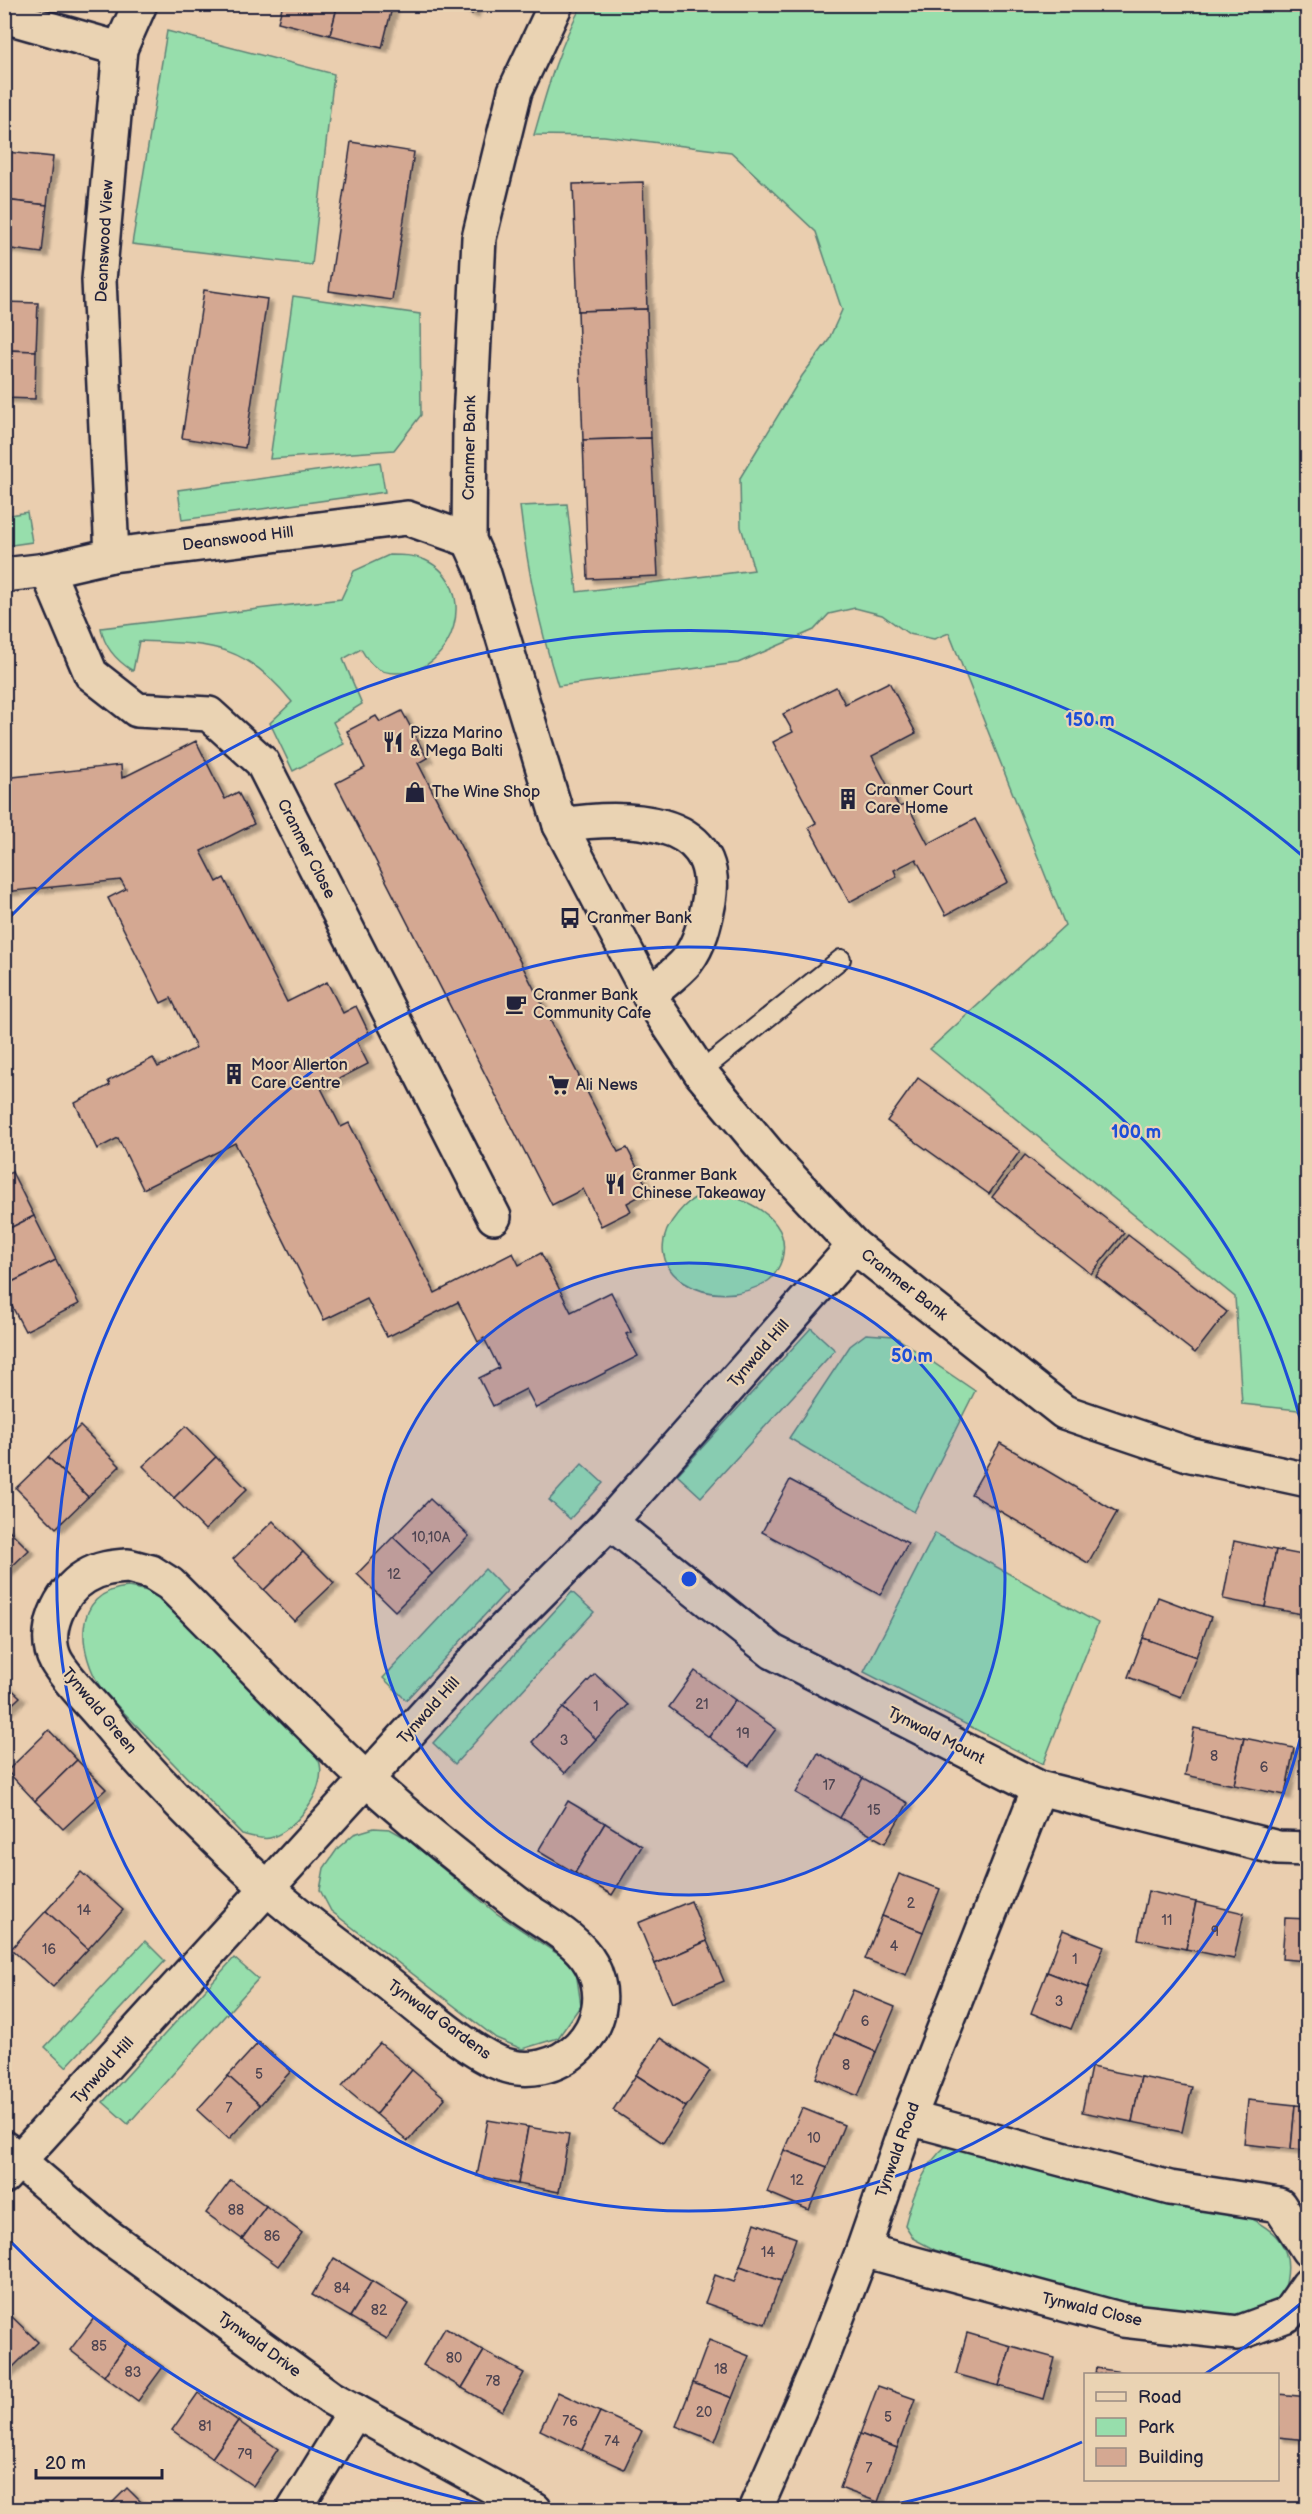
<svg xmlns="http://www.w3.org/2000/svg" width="1312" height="2514" viewBox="0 0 1312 2514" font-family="'Balsamiq Sans',sans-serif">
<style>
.green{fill:#97deac;stroke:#5c8074;stroke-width:1.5}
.building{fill:#d4a892;stroke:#22223b;stroke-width:1.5;filter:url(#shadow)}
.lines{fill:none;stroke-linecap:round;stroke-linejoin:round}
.lane-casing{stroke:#22223b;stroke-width:22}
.street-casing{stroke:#22223b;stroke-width:38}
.lane{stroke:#ead3b3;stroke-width:18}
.street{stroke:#ead3b3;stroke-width:33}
.ring{fill:none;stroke:#1d4ed8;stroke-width:3}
.labels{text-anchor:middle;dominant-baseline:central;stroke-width:4.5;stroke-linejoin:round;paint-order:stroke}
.number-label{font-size:14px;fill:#4e4451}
.street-label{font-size:16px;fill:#22223b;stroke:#ead3b3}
.poi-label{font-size:16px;fill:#22223b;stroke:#ead3b3;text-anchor:start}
.centre{fill:#1d4ed8;stroke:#ead3b3;stroke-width:3}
.ring-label{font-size:18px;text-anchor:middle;font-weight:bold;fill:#1d4ed8;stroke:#ead3b3;stroke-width:4.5;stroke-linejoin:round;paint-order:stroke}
</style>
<defs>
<filter id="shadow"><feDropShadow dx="6" dy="4" stdDeviation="1.5" flood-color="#0004"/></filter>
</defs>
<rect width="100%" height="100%" fill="#eaceaf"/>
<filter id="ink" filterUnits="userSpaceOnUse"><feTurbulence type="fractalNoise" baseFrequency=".0167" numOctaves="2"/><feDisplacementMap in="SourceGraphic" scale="12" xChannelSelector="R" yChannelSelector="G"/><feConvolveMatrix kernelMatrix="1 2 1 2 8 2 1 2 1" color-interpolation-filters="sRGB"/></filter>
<g filter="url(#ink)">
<!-- green -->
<g class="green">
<path d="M582 5H1307V1411L1242 1404 1235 1297 930 1049 1065 925 949 633 934 639 909 634 882 615 855 608 829 614 814 630 738 663 558 686C539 626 527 568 520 506L567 504 577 592 754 570 741 527 740 478 802 376 828 341 842 310 816 232 731 152 604 136 534 135C547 90 559 46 582 5Z"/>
<polygon points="167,31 334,74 312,265 132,244"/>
<polygon points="293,296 420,314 421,415 394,450 270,459"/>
<polygon points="380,462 385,492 182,520 178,490"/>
<polygon points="27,512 32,542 5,546 5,516"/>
<path d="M389 555C401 555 414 555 425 560 481 585 455 675 396 673 378 673 370 665 361 649L343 659 362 704 333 722 344 744 293 771 270 723 292 702C244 642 209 644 139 641L133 671C117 661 104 647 101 628L341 599 354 571Z"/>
<path d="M722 1193C752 1202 792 1220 782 1259 780 1266 774 1277 768 1281 712 1317 629 1271 678 1213 683 1207 691 1199 699 1196 706 1194 715 1194 722 1193Z"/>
<polygon points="811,1328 835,1350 701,1497 677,1475"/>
<polygon points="866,1334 894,1336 975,1391 914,1512 789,1438 850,1346"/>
<polygon points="582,1464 603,1483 570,1519 549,1500"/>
<polygon points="935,1533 1098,1623 1043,1764 864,1672"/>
<polygon points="485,1569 507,1591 406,1700 383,1678"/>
<path d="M128 1587 148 1591 169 1602 311 1748C314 1753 319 1759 320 1764 326 1791 295 1831 270 1838 263 1840 250 1836 242 1834L102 1690C78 1653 70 1592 128 1587Z"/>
<polygon points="572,1592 594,1612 455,1764 433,1743"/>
<polygon points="374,1828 390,1829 406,1838 496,1913 562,1957 576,1972 581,2005 558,2038 522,2049 496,2038 331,1911 320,1890 324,1868 338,1848 354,1834"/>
<polygon points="145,1941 165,1961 66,2067 45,2047"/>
<polygon points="234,1958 258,1979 128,2124 103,2102"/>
<path d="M946 2146 964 2147 1231 2210C1275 2227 1300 2246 1282 2297L1268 2307 1245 2314 1221 2318 1186 2315 1083 2297 935 2250 914 2239 905 2225C912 2197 924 2165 946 2146Z"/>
</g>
<!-- building -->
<g class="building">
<polygon points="283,4 338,4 330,35 278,22"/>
<polygon points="338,4 393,4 382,48 330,35"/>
<polygon points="455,4 477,4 472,14"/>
<polygon points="351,142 414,152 392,300 329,291"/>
<polygon points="7,152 53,157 47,205 4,200"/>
<polygon points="643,182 647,309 578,311 573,184"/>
<polygon points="4,200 47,205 42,253 4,248"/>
<polygon points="204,290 267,299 245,448 182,438"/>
<polygon points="4,302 38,303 36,351 4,350"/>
<polygon points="647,309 651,438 583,440 578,311"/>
<polygon points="4,350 36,351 35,399 4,398"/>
<polygon points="651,438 658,576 588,579 583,440"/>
<polygon points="889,682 916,733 872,756 899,807 907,804 928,844 975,819 1008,882 946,915 916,859 894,870 897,877 849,902 809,827 816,823 773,742 793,732 783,714 836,687 845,704"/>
<polygon points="402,711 427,758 418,763 618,1152 627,1148 649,1191 627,1203 631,1211 601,1226 583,1189 552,1205 336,783 365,768 347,731 376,716 380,722"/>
<polygon points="196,741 225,799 238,792 254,824 201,851 217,882 224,878 287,1002 327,982 343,1013 356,1006 369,1033 356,1040 368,1064 321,1088 341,1127 349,1123 435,1293 513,1253 519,1265 541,1253 571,1312 611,1292 631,1332 626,1334 638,1356 536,1408 526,1389 493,1406 479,1378 499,1368 484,1338 478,1342 458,1302 387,1337 367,1299 324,1320 235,1143 143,1189 118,1138 97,1149 75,1103 110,1085 108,1081 153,1058 158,1067 196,1048 171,998 161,1003 108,898 126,889 121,880 4,892 4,778 121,765 122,778"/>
<polygon points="918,1078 1020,1151 989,1194 887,1121"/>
<polygon points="1025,1155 1124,1233 1091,1274 992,1197"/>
<polygon points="12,1172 34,1216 4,1231 4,1176"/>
<polygon points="34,1216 56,1260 4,1286 4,1231"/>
<polygon points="1128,1235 1227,1312 1195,1353 1096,1276"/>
<polygon points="56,1260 79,1304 25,1331 4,1291 4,1286"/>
<polygon points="80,1426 120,1466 88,1497 48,1457"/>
<polygon points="186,1426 216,1457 174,1498 143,1466"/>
<polygon points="1000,1443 1117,1512 1088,1563 971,1494"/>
<polygon points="48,1457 88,1497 56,1528 16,1488"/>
<polygon points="216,1457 247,1489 205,1530 174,1498"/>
<polygon points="790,1480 908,1543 880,1595 762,1532"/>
<polygon points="430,1499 469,1536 432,1574 393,1537"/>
<polygon points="273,1521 303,1552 264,1590 233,1559"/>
<polygon points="4,1525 29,1550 4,1574"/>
<polygon points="393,1537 432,1574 395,1611 357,1574"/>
<polygon points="1234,1541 1276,1550 1265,1607 1223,1599"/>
<polygon points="1276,1550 1308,1556 1307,1615 1265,1607"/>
<polygon points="303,1552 334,1583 294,1621 264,1590"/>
<polygon points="1158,1597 1211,1617 1196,1657 1143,1638"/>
<polygon points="1143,1638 1196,1657 1181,1697 1128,1677"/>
<polygon points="695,1671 735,1700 709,1737 669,1707"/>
<polygon points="595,1674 628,1705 596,1739 563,1708"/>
<polygon points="4,1682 20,1697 4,1712"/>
<polygon points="735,1700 776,1729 749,1766 709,1737"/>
<polygon points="563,1708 596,1739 565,1773 532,1742"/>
<polygon points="1194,1728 1244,1738 1234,1785 1185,1775"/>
<polygon points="49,1730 77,1760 35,1801 7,1771"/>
<polygon points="1244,1738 1294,1748 1285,1795 1234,1785"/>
<polygon points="818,1753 863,1778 840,1818 796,1793"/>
<polygon points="77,1760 106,1789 63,1829 35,1801"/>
<polygon points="863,1778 908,1803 885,1843 840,1818"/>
<polygon points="568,1801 605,1823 575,1873 538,1851"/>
<polygon points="605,1823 642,1846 612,1895 575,1873"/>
<polygon points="81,1872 123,1910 88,1949 46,1911"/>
<polygon points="899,1874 940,1889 923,1932 882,1916"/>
<polygon points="1148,1891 1196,1902 1186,1949 1138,1939"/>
<polygon points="691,1901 707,1941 655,1964 638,1923"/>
<polygon points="1196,1902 1244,1913 1234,1959 1186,1949"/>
<polygon points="46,1911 88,1949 53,1987 11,1949"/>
<polygon points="882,1916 923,1932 906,1975 865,1959"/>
<polygon points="1285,1918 1308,1919 1308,1961 1282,1959"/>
<polygon points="1063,1930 1104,1946 1088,1988 1047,1972"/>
<polygon points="707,1941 724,1981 672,2003 655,1964"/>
<polygon points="1047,1972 1088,1988 1071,2029 1031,2013"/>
<polygon points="853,1990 895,2007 876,2052 834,2034"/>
<polygon points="834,2034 876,2052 858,2096 816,2078"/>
<polygon points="660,2038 710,2071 686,2107 636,2075"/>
<polygon points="259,2042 291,2071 260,2105 228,2076"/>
<polygon points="380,2043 412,2070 376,2114 342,2086"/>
<polygon points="1091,2067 1141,2077 1132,2122 1082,2112"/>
<polygon points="412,2070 445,2098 408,2141 376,2114"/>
<polygon points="636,2075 686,2107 663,2143 613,2110"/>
<polygon points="228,2076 260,2105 229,2139 197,2110"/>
<polygon points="1141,2077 1192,2087 1182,2132 1132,2122"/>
<polygon points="1248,2100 1295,2105 1291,2149 1244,2144"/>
<polygon points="1295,2105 1308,2106 1308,2150 1291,2149"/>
<polygon points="802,2108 844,2125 827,2167 784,2150"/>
<polygon points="488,2120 528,2127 518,2184 477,2176"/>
<polygon points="528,2127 569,2134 559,2192 518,2184"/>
<polygon points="784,2150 827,2167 809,2210 767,2192"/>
<polygon points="231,2180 266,2206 242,2239 206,2213"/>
<polygon points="266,2206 302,2233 278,2266 242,2239"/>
<polygon points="755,2223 796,2238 781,2281 740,2266"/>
<polygon points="334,2258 372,2281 350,2317 312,2295"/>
<polygon points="740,2266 781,2281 765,2324 705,2303 715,2275 734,2282"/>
<polygon points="372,2281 409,2304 387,2339 350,2317"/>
<polygon points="6,2311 38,2342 4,2376 4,2313"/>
<polygon points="94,2318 128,2342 104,2376 70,2350"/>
<polygon points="445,2328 484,2351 462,2388 423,2365"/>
<polygon points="967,2333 1011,2346 999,2386 956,2374"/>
<polygon points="709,2340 749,2356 732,2398 693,2383"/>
<polygon points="128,2342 163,2367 138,2401 104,2376"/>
<polygon points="1011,2346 1055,2358 1044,2399 999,2386"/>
<polygon points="484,2351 524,2373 502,2411 462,2388"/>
<polygon points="1096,2368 1134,2374 1095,2374"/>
<polygon points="693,2383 732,2398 715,2441 676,2426"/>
<polygon points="878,2386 915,2399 897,2448 860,2434"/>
<polygon points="558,2392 600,2412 582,2450 540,2430"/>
<polygon points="198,2393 238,2421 212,2458 172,2430"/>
<polygon points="1278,2394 1308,2397 1308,2440 1278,2437"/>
<polygon points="600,2412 642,2431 624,2469 582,2450"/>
<polygon points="238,2421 278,2449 253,2486 212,2458"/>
<polygon points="860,2434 897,2448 878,2502 840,2488"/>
<polygon points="127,2488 149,2510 105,2510"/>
</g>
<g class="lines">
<defs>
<polyline id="lane" points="700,1072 841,959"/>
<g id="street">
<polyline points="556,4 515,91 479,238 470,420 469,540 483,571 560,825 649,995 700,1072 771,1157 854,1246 1064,1412 1191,1455 1308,1480"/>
<polyline points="4,16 120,49"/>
<polyline points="112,555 99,280 120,49 140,4"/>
<polyline points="47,570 91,674 137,710 209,714 262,762 494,1217"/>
<polyline points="4,575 47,570 112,555 407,518 469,540"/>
<path d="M560 825C618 816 724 812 709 901 705 922 700 944 687 961 677 973 661 984 649 995"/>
<polyline points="610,1522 773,1652 1039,1788 1278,1848 1308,1849"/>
<path d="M128 1566 151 1572 170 1584C236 1649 299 1717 366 1779 414 1823 466 1864 517 1903 541 1921 576 1937 591 1964 624 2026 557 2089 497 2062 464 2048 418 2007 388 1983 347 1951 303 1921 265 1886 210 1835 151 1776 104 1719 90 1702 67 1680 56 1661 41 1633 60 1592 85 1577 99 1568 113 1567 128 1566Z"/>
<polyline points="909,2118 1170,2188 1279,2205 1308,2250"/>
<polyline points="4,2148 105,2234 331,2398 535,2510"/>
<polyline points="4,2177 496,1637 610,1522 854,1246"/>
<polyline points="863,2250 1123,2320 1238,2333 1287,2315 1308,2285"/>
<polyline points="294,2510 355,2411"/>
<polyline points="755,2510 817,2369 863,2250 909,2118 1039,1788"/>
</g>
</defs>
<!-- lane casing -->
<use href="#lane" class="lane-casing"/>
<!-- street casing -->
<use href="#street" class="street-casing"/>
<!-- lane -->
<use href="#lane" class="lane"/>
<!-- street -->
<use href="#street" class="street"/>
</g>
</g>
<!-- distance rings -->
<circle cx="689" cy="1579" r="316" fill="#1d4ed8" fill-opacity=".12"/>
<g class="ring">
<circle cx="689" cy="1579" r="316"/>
<path d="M1307 1710A632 632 0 1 1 1307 1448"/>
<path d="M1305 2300A948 948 0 0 1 1205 2374M1082 2442A948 948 0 0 1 878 2508M500 2508A948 948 0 0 1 7 2238M7 920A948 948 0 0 1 1305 858"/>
</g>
<!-- icons -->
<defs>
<symbol id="restaurant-bare" viewBox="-9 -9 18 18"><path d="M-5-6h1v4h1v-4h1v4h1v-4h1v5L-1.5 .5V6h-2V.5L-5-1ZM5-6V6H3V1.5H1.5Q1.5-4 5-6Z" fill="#22223b" stroke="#ead3b3" stroke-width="2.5" paint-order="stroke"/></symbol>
<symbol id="shop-bare" viewBox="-9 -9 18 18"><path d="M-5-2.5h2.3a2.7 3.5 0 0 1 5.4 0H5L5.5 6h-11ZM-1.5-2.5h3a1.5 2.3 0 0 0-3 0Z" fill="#22223b" stroke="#ead3b3" stroke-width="2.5" paint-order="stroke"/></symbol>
<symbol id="building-bare" viewBox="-9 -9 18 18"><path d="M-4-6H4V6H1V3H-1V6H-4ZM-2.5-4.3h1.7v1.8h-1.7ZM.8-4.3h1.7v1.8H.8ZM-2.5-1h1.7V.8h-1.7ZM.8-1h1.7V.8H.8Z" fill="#22223b" stroke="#ead3b3" stroke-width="2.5" paint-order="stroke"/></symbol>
<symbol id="bus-bare" viewBox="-9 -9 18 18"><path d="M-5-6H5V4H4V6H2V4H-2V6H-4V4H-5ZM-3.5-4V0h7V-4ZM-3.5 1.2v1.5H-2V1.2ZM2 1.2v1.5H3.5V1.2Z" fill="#22223b" stroke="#ead3b3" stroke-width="2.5" paint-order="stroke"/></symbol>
<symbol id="cafe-bare" viewBox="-9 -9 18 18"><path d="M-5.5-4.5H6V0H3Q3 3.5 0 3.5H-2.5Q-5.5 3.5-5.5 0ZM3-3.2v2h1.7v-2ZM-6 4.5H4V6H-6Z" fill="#22223b" stroke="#ead3b3" stroke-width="2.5" paint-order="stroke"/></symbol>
<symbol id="supermarket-bare" viewBox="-9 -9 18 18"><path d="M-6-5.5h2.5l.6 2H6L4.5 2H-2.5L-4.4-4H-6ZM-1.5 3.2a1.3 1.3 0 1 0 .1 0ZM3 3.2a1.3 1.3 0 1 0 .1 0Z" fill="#22223b" stroke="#ead3b3" stroke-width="2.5" paint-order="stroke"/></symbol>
</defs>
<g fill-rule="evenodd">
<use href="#restaurant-bare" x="378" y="727" width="30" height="30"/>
<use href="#shop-bare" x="400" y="777" width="30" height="30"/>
<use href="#building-bare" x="833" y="784" width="30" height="30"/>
<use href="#bus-bare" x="555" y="903" width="30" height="30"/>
<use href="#cafe-bare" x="501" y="989" width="30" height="30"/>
<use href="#building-bare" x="219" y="1059" width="30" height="30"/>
<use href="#supermarket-bare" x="544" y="1070" width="30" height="30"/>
<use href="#restaurant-bare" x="600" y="1169" width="30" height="30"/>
</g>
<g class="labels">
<!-- number labels -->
<g class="number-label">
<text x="431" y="1537">10,10A</text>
<text x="394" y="1574">12</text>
<text x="702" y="1704">21</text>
<text x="596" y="1706">1</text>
<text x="743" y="1733">19</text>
<text x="564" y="1740">3</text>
<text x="1214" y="1756">8</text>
<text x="1264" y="1767">6</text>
<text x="829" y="1785">17</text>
<text x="874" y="1810">15</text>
<text x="911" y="1903">2</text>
<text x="84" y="1910">14</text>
<text x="1167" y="1920">11</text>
<text x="1215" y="1931">9</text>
<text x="894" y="1946">4</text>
<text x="49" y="1949">16</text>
<text x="1075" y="1959">1</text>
<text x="1059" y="2001">3</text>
<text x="865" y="2021">6</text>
<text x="846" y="2065">8</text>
<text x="259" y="2074">5</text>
<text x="229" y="2108">7</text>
<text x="814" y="2138">10</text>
<text x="797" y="2180">12</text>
<text x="236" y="2210">88</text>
<text x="272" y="2236">86</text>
<text x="768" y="2252">14</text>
<text x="342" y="2288">84</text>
<text x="379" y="2310">82</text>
<text x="99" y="2346">85</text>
<text x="454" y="2358">80</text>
<text x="721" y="2369">18</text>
<text x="133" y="2372">83</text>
<text x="493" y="2381">78</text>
<text x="704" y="2412">20</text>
<text x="888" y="2417">5</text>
<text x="570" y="2421">76</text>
<text x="205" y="2426">81</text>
<text x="612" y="2441">74</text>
<text x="245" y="2454">79</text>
<text x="869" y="2468">7</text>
</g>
<!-- street labels -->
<g class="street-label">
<text transform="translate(105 241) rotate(-87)">Deanswood View</text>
<text transform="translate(470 448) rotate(-89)">Cranmer Bank</text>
<text transform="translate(238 539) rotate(-7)">Deanswood Hill</text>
<text transform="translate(306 849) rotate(63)">Cranmer Close</text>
<text transform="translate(904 1285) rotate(38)">Cranmer Bank</text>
<text transform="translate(759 1354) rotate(-49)">Tynwald Hill</text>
<text transform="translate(99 1711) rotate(50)">Tynwald Green</text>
<text transform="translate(429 1711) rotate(-48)">Tynwald Hill</text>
<text transform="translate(936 1736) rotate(27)">Tynwald Mount</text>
<text transform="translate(439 2020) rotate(36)">Tynwald Gardens</text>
<text transform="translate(103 2071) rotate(-48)">Tynwald Hill</text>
<text transform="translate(898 2150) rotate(-70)">Tynwald Road</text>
<text transform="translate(1092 2310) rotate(13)">Tynwald Close</text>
<text transform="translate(259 2345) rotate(36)">Tynwald Drive</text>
</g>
<!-- poi labels -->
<g class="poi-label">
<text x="410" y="733">Pizza Marino<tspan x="410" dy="18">&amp; Mega Balti</tspan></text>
<text x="865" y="790">Cranmer Court<tspan x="865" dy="18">Care Home</tspan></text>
<text x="432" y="792">The Wine Shop</text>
<text x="587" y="918">Cranmer Bank</text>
<text x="533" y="995">Cranmer Bank<tspan x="533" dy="18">Community Cafe</tspan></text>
<text x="251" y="1065">Moor Allerton<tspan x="251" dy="18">Care Centre</tspan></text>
<text x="576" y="1085">Ali News</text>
<text x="632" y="1175">Cranmer Bank<tspan x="632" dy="18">Chinese Takeaway</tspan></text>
</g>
</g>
<circle cx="689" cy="1579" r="9" class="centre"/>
<g class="ring-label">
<text x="1090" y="726">150 m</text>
<text x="1136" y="1138">100 m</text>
<text x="912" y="1362">50 m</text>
</g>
<!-- margin -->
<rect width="1312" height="2514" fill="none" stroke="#ead3b3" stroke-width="24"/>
<rect x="12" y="12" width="1288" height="2490" fill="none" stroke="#22223b" stroke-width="2" filter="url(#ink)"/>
<!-- legend -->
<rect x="1084" y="2373" width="195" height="108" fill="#ead3b3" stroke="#9a8c83" stroke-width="1.5"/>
<rect x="1096" y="2392" width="30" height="9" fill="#ead3b3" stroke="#9a8c83" stroke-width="1.5"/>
<text x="1138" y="2403" font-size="18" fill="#22223b">Road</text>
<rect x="1096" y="2418" width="30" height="18" fill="#97deac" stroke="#9a8c83" stroke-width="1.5"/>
<text x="1138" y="2433" font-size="18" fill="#22223b">Park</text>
<rect x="1096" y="2448" width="30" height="18" fill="#d4a892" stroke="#9a8c83" stroke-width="1.5"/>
<text x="1138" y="2463" font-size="18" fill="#22223b">Building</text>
<!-- scale -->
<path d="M36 2469v9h126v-9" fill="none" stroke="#22223b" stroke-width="3"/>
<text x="45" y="2469" font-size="18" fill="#22223b" stroke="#ead3b3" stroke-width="4.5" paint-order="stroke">20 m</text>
</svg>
